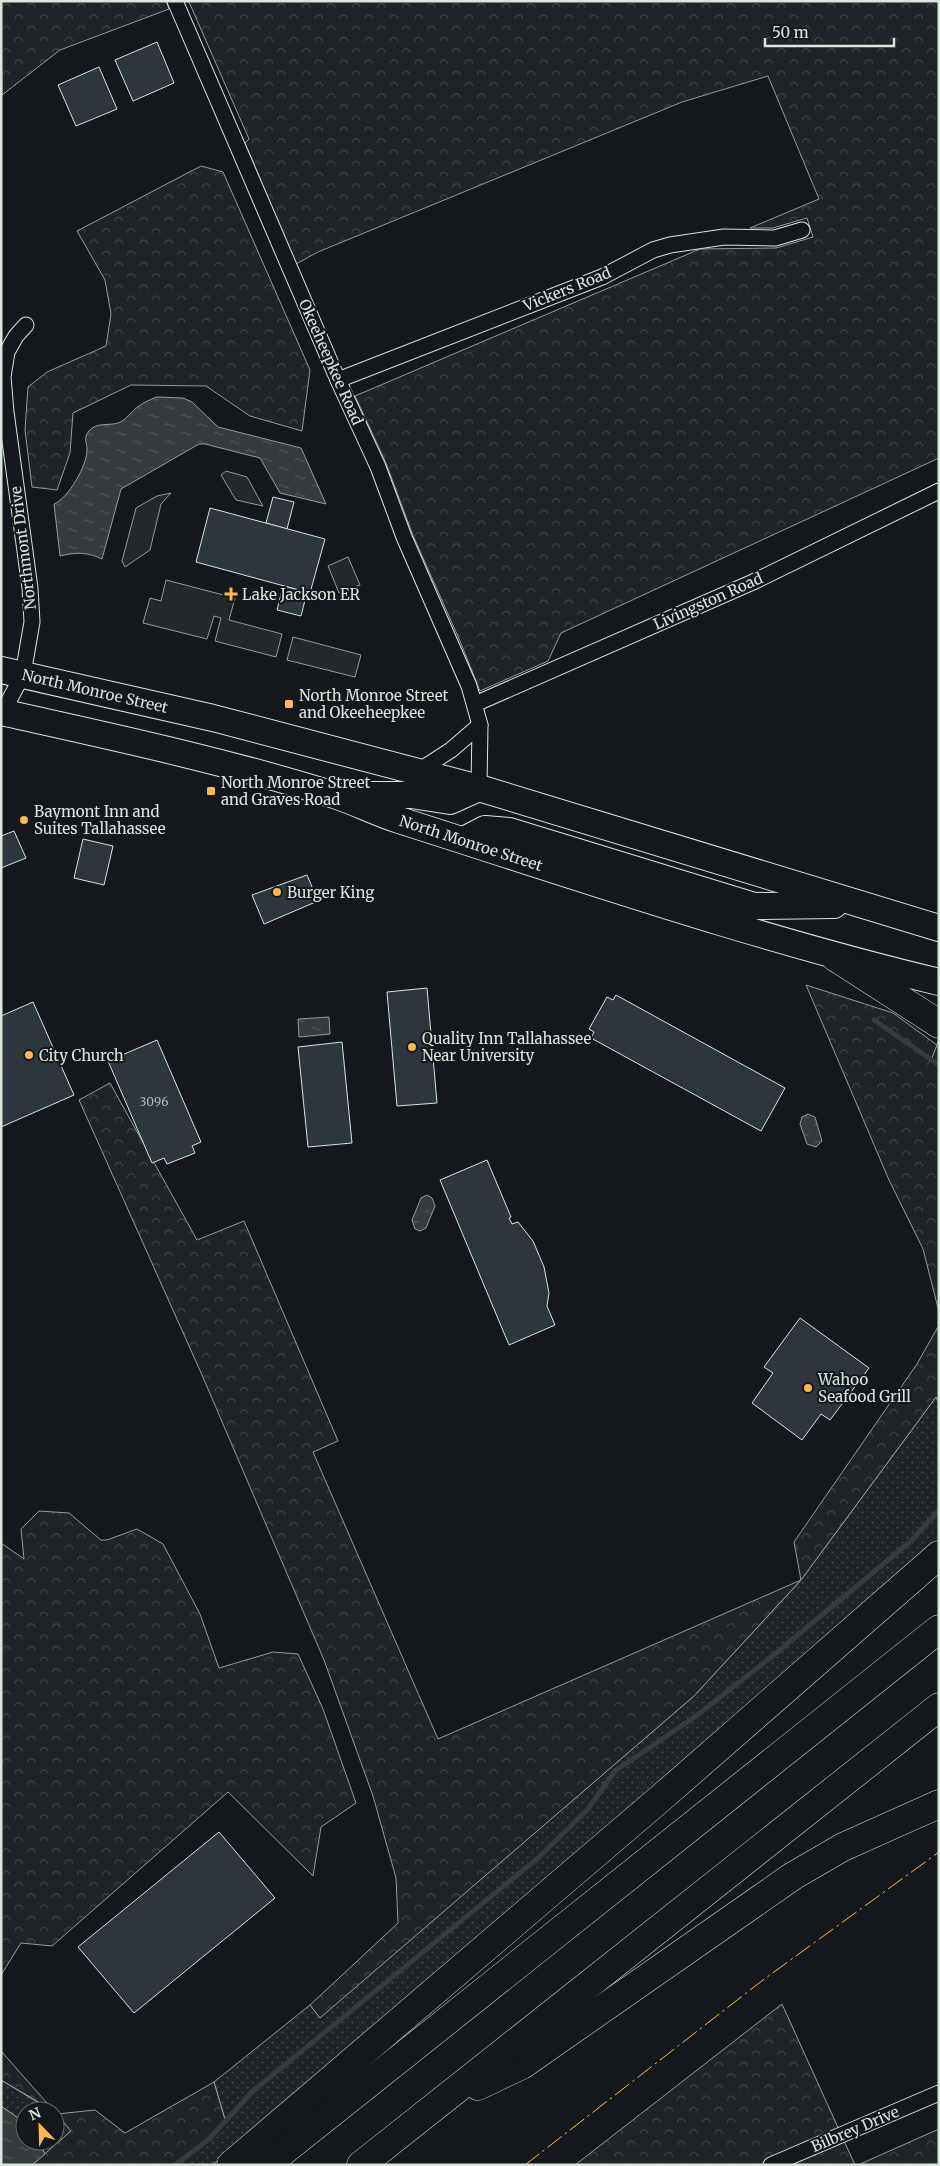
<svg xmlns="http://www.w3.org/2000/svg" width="940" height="2166" viewBox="0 0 940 2166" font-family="Merriweather,serif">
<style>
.grass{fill:url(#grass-dots);stroke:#939e99}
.forest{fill:url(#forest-crowns);stroke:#939e99}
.parking{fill:#24282b;stroke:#939e99}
.water{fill:url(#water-ripples);stroke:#939e99}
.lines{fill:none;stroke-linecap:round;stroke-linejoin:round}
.stream{stroke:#363b3e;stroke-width:5}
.building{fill:#2c363c;stroke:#d8e6dc}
.minor-casing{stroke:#d8e6dc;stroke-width:17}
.trunk-casing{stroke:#d8e6dc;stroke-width:28}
.motorway-casing{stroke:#d8e6dc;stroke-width:29}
.minor{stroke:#14181c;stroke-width:15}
.trunk{stroke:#14181c;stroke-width:26}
.motorway{stroke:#14181c;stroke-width:28}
.power{stroke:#ffb74d;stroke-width:1;stroke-dasharray:18 4 2.5 4;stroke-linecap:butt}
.poi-dot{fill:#ffb74d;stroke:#14181c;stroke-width:2}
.labels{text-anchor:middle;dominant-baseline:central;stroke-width:4;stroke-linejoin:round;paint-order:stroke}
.number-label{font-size:12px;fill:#adbab4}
.street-label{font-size:15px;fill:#d8e6dc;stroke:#14181c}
.poi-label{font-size:15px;fill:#d8e6dc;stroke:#14181c;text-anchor:start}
</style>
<defs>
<pattern id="grass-dots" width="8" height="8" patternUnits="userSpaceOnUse" patternTransform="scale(1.25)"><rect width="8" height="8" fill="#202428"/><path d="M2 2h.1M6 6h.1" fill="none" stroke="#404447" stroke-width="1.8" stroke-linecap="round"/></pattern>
<pattern id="forest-crowns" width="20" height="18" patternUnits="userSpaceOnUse" patternTransform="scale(1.25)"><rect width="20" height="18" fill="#202428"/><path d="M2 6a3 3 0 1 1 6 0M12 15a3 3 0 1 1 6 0" fill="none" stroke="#404447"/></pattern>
<pattern id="water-ripples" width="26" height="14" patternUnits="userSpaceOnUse" patternTransform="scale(1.25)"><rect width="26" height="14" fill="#363b3e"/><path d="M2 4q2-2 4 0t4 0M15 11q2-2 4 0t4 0" fill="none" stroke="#525759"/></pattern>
</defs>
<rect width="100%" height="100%" fill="#14181c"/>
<!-- grass -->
<g class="grass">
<polygon points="939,1039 939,1065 931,1060"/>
<polygon points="936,1397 939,1403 939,1547 357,2052 212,2165 175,2165 226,2123 214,2082 310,2005 320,2017 694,1696 801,1580"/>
<polygon points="1,2080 52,2111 25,2111 25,2123 1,2106"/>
<polygon points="55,2113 72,2130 45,2154 38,2141 55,2141"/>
</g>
<!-- forest -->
<g class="forest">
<polygon points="1,1 166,1 169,9 60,50 2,95"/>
<polygon points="185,1 939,1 939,458 561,633 548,661 480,691 460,641 412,533 386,463 355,396 700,249 776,248 813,237 807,218 773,228 750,228 819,199 768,76 682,102 318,252 296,264 245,143 249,139 189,2"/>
<polygon points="201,166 223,172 310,370 302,431 250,416 206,386 131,385 73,413 70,453 57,490 32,487 25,430 28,387 47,372 106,346 111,314 105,280 77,231"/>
<polygon points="806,985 893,1013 937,1045 931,1060 939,1065 939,1312 923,1249 889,1180"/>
<polygon points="110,1083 197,1240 244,1221 338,1441 313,1452 438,1739 801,1580 794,1542 917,1364 939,1325 939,1403 936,1397 801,1580 694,1696 320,2018 310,2005 398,1923 396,1878 373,1796 324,1660 202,1375 79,1100"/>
<polygon points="39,1511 69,1513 101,1540 107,1540 137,1529 163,1544 200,1614 219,1668 273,1652 298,1654 323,1709 356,1803 321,1827 313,1876 228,1792 52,1946 21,1943 1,1975 1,1543 24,1559 21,1529"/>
<polygon points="782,2004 855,2165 575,2165"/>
<polygon points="1,2051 54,2111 1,2080"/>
<polygon points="214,2082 226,2123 175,2165 32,2165 71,2131 55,2112 57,2114 95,2110 125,2133"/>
<polygon points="939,2129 939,2165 858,2165"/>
</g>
<!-- parking -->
<g class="parking">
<polygon points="226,471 247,477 263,506 236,500 221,475"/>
<polygon points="171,493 161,504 150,550 125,567 122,561 136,508 157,496"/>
<polygon points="348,557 360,585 339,593 328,566"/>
<polygon points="166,580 235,598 229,620 282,634 276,657 215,641 221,618 214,616 207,639 143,623 150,598 161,601"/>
<polygon points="293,637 361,655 355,677 287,660"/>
</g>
<!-- water -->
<g class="water">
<path d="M156 397 183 398 192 402 218 427 301 448 326 504 280 493 260 458 205 444H199L121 489 102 559C88 552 75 552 60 556L54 504C68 499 88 464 87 449 87 442 83 438 89 431 96 422 108 426 118 423 127 420 131 411 139 406 144 402 150 400 156 397Z"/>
<polygon points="329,1017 330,1034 299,1037 298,1019"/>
<polygon points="808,1114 815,1117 822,1141 816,1147 807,1144 800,1124 802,1117"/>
<polygon points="427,1195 432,1198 435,1206 426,1228 420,1231 415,1229 412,1220 421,1198"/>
<polygon points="1,2106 25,2123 25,2141 38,2141 45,2154 32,2165 1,2165"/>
</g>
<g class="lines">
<!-- stream -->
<g class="stream">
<polyline points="874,1020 939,1065"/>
<polyline points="175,2165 208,2140 253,2091 538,1858 588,1809 615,1771 696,1716 770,1658 911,1541 939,1510"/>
</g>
</g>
<!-- building -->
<g class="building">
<polygon points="157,42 174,83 133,101 115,60"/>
<polygon points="99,67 117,109 76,126 58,85"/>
<polygon points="273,497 294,502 287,529 266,523"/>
<polygon points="210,508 325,539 310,593 196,562"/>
<polygon points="283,586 307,592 301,616 277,610"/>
<polygon points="14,831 26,858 1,868 1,836"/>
<polygon points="83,839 113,846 104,885 74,878"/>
<polygon points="307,875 318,901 264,924 252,895"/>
<polygon points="427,988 437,1103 397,1106 387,992"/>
<polygon points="616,995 785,1088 761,1131 591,1038 594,1032 589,1029 607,997 613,1000"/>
<polygon points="33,1002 74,1095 1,1127 1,1016"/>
<polygon points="157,1040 201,1142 192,1146 195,1153 167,1164 164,1158 152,1163 108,1061"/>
<polygon points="342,1042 352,1143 308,1147 298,1047"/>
<polygon points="487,1160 511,1217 509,1218 512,1224 518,1222 533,1241 544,1267 549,1293 547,1306 555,1325 509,1345 440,1180"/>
<polygon points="800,1318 869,1368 830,1420 821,1414 802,1440 752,1403 773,1373 764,1367"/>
<polygon points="219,1832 275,1898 134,2013 78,1947"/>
</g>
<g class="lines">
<defs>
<g id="minor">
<polyline points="175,1 338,380 378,467 404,537 469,686 480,725 479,788"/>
<polyline points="338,380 602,277 653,250 670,245 724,237 775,238 802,230"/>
<polyline points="475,704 753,582 939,491"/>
<polyline points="3,712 23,674 32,622 30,588 6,412 3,377 7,352 16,336 26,325"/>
<polyline points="417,772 451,750 480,725"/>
<polyline points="771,2165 939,2093"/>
</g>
<g id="trunk">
<polyline points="1,670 213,718 479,788 939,928"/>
<path d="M1 712C113 737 225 761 334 795 356 802 377 813 399 820 578 877 756 938 939 982"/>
<polyline points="350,795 411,795 450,801 479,788"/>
<polyline points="464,840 485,829 509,831 754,906 834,905"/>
</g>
<g id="motorway">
<polyline points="835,957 939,1024"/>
<polyline points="478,2086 522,2065 793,1876 843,1847 939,1804"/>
<polyline points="231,2165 662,1797 939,1555"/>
<polyline points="266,2165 939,1629"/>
<polyline points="361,2165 939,1707"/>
</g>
</defs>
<!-- minor casing -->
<use href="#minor" class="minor-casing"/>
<!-- trunk casing -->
<use href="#trunk" class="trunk-casing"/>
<!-- motorway casing -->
<use href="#motorway" class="motorway-casing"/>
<!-- minor -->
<use href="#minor" class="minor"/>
<!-- trunk -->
<use href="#trunk" class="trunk"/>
<!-- motorway -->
<use href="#motorway" class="motorway"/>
<!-- power -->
<polyline class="power" points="525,2165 763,1980 939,1852"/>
</g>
<!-- markers -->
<g class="poi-dot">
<path d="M228.5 586.5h5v5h5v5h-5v5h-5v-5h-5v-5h5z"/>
<rect x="284" y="699" width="10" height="10" rx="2.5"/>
<rect x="206" y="786" width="10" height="10" rx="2.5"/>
<circle cx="24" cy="820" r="5"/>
<circle cx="277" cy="892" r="5"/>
<circle cx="412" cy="1047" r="5"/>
<circle cx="29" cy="1055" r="5"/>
<circle cx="808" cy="1388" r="5"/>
</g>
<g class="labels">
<!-- number labels -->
<g class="number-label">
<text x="154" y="1101">3096</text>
</g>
<!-- street labels -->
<g class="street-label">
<text transform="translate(567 289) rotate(-22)">Vickers Road</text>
<text transform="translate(331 362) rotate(66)">Okeeheepkee Road</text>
<text transform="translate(23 548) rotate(-97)">Northmont Drive</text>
<text transform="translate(708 601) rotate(-24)">Livingston Road</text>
<text transform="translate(95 691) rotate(13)">North Monroe Street</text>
<text transform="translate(471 843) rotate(18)">North Monroe Street</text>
<text transform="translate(855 2129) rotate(-23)">Bilbrey Drive</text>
</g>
<!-- poi labels -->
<g class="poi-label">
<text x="242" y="594">Lake Jackson ER</text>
<text x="299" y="695">North Monroe Street<tspan x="299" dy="17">and Okeeheepkee</tspan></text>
<text x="221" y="782">North Monroe Street<tspan x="221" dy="17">and Graves Road</tspan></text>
<text x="34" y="811">Baymont Inn and<tspan x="34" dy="17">Suites Tallahassee</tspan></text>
<text x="287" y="892">Burger King</text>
<text x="422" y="1038">Quality Inn Tallahassee<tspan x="422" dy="17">Near University</tspan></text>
<text x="39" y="1055">City Church</text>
<text x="818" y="1379">Wahoo<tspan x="818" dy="17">Seafood Grill</tspan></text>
</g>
</g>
<!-- border -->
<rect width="940" height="2166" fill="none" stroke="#d8e6dc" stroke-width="5"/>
<!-- north arrow -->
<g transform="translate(40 2126) rotate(337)"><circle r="24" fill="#14181c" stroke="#626a69"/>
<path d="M0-4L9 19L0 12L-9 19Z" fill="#ffb74d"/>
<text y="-8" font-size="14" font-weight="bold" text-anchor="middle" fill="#d8e6dc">N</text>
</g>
<!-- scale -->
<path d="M765 38v8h129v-8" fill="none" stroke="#d8e6dc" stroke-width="2.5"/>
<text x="772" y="38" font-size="15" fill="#d8e6dc" stroke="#14181c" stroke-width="4" paint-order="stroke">50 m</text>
</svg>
